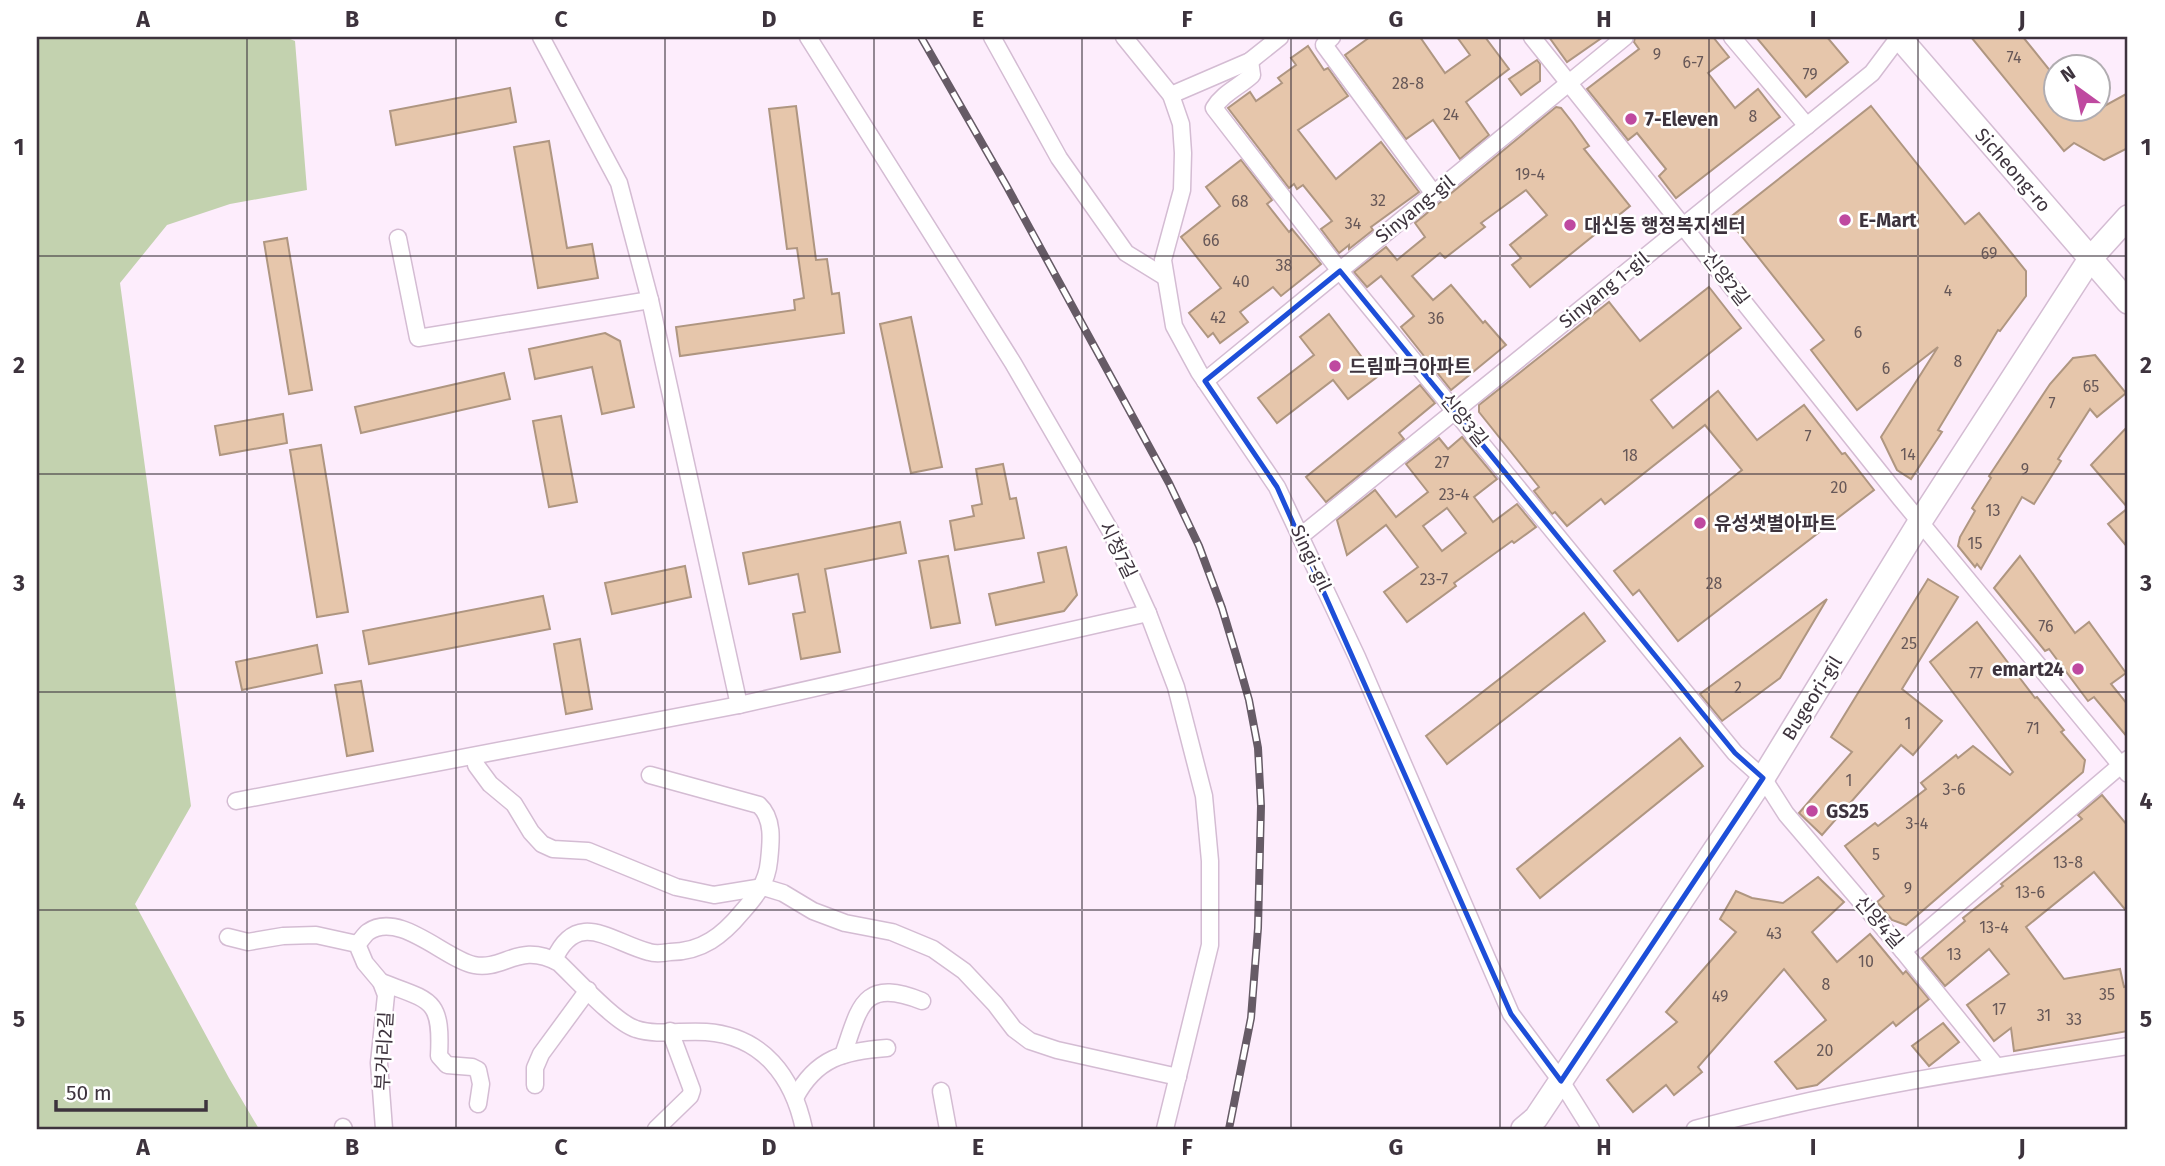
<svg xmlns="http://www.w3.org/2000/svg" width="2165" height="1166" viewBox="0 0 2165 1166" font-family="'Fira Sans','Noto Sans KR',sans-serif">
<style>
.green{fill:#c3d2af}
.building{fill:#e6c6ab;stroke:#af9681;stroke-width:2;fill-rule:evenodd}
.lines{fill:none;stroke-linecap:round;stroke-linejoin:round}
.street-casing{stroke:#d4bcd3;stroke-width:19}
.secondary-casing{stroke:#d4bcd3;stroke-width:26}
.street{stroke:#fff;stroke-width:16}
.secondary{stroke:#fff;stroke-width:23}
.rail-casing{stroke:#665b66;stroke-width:8}
.rail{stroke:#fff;stroke-width:5;stroke-dasharray:16;stroke-linecap:butt}
.marked{fill:none;stroke:#1d4ed8;stroke-width:5;stroke-linejoin:round}
.grid{fill:none;stroke:#3d333d;stroke-width:2;stroke-opacity:0.55}
.poi-dot{fill:#bf49a0;stroke:#fff;stroke-width:2.5}
.labels{text-anchor:middle;dominant-baseline:central;stroke-width:5;stroke-linejoin:round;paint-order:stroke}
.number-label{font-size:16px;fill:#675858}
.poi-label{font-size:19px;font-weight:bold;fill:#3d333d;stroke:#fff;text-anchor:start}
.street-label{font-size:19px;fill:#3d333d;stroke:#fff}
.neatline{fill:none;stroke:#3d333d;stroke-width:2.5}
.grid-label{font-size:23px;text-anchor:middle;font-weight:bold;fill:#3d333d}
</style>
<rect width="100%" height="100%" fill="#fdedfc"/>
<!-- green -->
<polygon class="green" points="37,37 285,37 295,41 307,190 230,204 167,225 120,283 191,806 135,904 229,1078 259,1129 37,1129"/>
<!-- building -->
<g class="building">
<polygon points="1370,37 1420,37 1445,73 1470,55 1457,37 1485,37 1509,69 1466,102 1489,135 1460,159 1433,120 1406,139 1345,55"/>
<polygon points="1549,37 1603,37 1567,62"/>
<polygon points="1635,37 1713,37 1729,57 1708,73 1735,108 1758,89 1780,117 1676,198 1659,176 1666,169 1637,133 1628,140 1587,89 1639,49 1634,42"/>
<polygon points="1756,37 1827,37 1848,62 1806,97"/>
<polygon points="1971,37 2023,37 2056,78 2056,108 2086,108 2090,114 2128,93 2128,148 2104,160 2074,143 2064,151"/>
<polygon points="1308,46 1324,70 1328,68 1348,96 1298,130 1336,179 1381,142 1419,192 1371,227 1373,230 1349,249 1349,245 1339,253 1321,229 1332,221 1303,185 1297,189 1294,184 1289,188 1228,108 1250,92 1256,101 1282,83 1278,78 1296,65 1291,58"/>
<polygon points="1537,60 1540,64 1540,81 1521,95 1509,79"/>
<polygon points="510,88 516,122 396,145 390,111"/>
<polygon points="796,106 816,260 827,259 832,294 839,293 844,333 680,356 676,327 795,310 794,300 804,298 797,248 787,249 769,109"/>
<polygon points="1871,106 1965,224 1979,213 2026,271 2026,296 2000,331 1998,330 1938,430 1942,432 1911,479 1897,470 1881,437 1938,347 1857,410 1811,350 1824,340 1728,219"/>
<polygon points="1556,107 1561,108 1572,122 1589,146 1584,149 1630,206 1530,287 1512,265 1521,258 1510,245 1547,215 1526,190 1481,223 1485,227 1445,258 1440,253 1412,276 1433,300 1451,285 1483,323 1485,321 1506,345 1451,390 1401,327 1414,316 1381,276 1367,287 1354,272 1386,247 1397,260 1425,237 1415,223"/>
<polygon points="549,141 567,248 592,244 598,278 538,288 514,147"/>
<polygon points="1241,160 1272,200 1267,204 1289,232 1292,229 1321,264 1281,296 1273,287 1240,312 1248,322 1220,343 1213,333 1208,337 1189,313 1221,288 1181,237 1220,206 1206,187"/>
<polygon points="287,238 312,390 289,394 264,242"/>
<polygon points="1709,287 1741,328 1651,400 1673,428 1718,391 1757,440 1804,405 1842,454 1845,453 1874,490 1678,641 1639,590 1633,595 1614,571 1742,470 1705,425 1605,504 1601,499 1567,526 1555,512 1552,514 1534,491 1539,487 1479,412 1479,405 1609,302 1640,341"/>
<polygon points="1329,314 1377,377 1348,399 1333,380 1277,423 1258,398 1314,355 1300,337"/>
<polygon points="911,317 942,467 911,473 880,324"/>
<polygon points="605,333 620,341 634,407 602,414 592,367 535,379 529,349"/>
<polygon points="2095,355 2126,393 2097,417 2090,409 2058,459 2061,461 2034,504 2022,497 1981,569 1977,564 1975,567 1958,546 1960,537 1975,511 1972,508 1991,478 1989,476 2050,384 2073,358"/>
<polygon points="504,373 510,399 361,433 355,407"/>
<polygon points="1420,385 1435,403 1399,433 1404,439 1326,502 1306,477"/>
<polygon points="283,414 287,443 220,455 215,426"/>
<polygon points="561,416 577,502 549,507 533,421"/>
<polygon points="2128,426 2128,548 2108,524 2128,508 2091,465"/>
<path d="M1462 437 1497 479 1474 497 1493 522 1517 504 1536 527 1514 543 1512 541 1454 583 1456 586 1407 622 1384 592 1418 567 1386 525 1347 555 1337 520 1375 490 1396 517 1428 492 1406 464 1439 438 1448 449ZM1447 508 1466 533 1442 551 1423 526Z"/>
<polygon points="321,445 348,612 317,617 290,450"/>
<polygon points="1003,464 1010,499 1016,498 1024,538 955,550 950,521 974,516 972,506 982,504 976,469"/>
<polygon points="900,522 906,553 825,569 840,652 801,659 793,614 805,612 798,574 749,584 743,553"/>
<polygon points="1066,547 1077,595 1064,611 996,625 989,594 1044,582 1038,553"/>
<polygon points="948,556 960,623 931,628 919,561"/>
<polygon points="2020,556 2075,633 2089,622 2126,673 2111,684 2128,705 2128,738 2094,697 2088,701 2049,649 2045,651 1994,588"/>
<polygon points="685,566 691,597 612,614 605,583"/>
<polygon points="1928,579 1958,597 1902,689 1942,721 1913,755 1901,745 1822,835 1799,813 1852,752 1831,737"/>
<polygon points="543,596 550,629 369,664 363,631"/>
<polygon points="1827,599 1780,678 1722,721 1700,694"/>
<polygon points="1584,613 1605,641 1447,764 1426,736"/>
<polygon points="1977,622 2035,698 2037,697 2064,730 2061,732 2085,760 2083,772 1906,925 1892,920 1877,902 1884,896 1845,846 1875,823 1878,826 1926,789 1921,783 1956,755 1958,758 1973,746 2010,775 2013,772 1930,662"/>
<polygon points="580,639 592,709 566,714 554,644"/>
<polygon points="317,645 322,673 242,690 236,662"/>
<polygon points="361,681 373,751 347,756 335,685"/>
<polygon points="1680,738 1703,766 1540,898 1517,869"/>
<polygon points="2102,795 2128,826 2128,913 2094,872 2026,927 2064,979 2120,969 2124,987 2128,986 2128,1031 2014,1051 2011,1028 1994,1041 1967,1005 2009,974 1989,949 1945,986 1922,958 1965,921 1963,918 2003,886 2001,884 2082,819 2078,815"/>
<polygon points="1818,877 1844,902 1812,932 1837,962 1870,934 1903,974 1906,971 1929,999 1896,1026 1893,1022 1817,1085 1797,1089 1775,1062 1826,1020 1784,969 1698,1067 1702,1072 1674,1095 1666,1085 1633,1112 1607,1080 1677,1022 1666,1012 1736,932 1720,919 1736,891 1752,898 1783,903"/>
<polygon points="1943,1023 1959,1042 1929,1066 1912,1046"/>
</g>
<g class="lines">
<defs>
<g id="street">
<polyline points="541,37 619,183 650,300 739,705"/>
<polyline points="808,37 1013,363 1111,532 1148,613 1176,687 1204,796 1210,861 1210,945 1165,1129"/>
<polyline points="992,37 1059,158 1126,253 1165,277"/>
<polyline points="1124,37 1171,95 1181,124 1183,153 1182,190 1163,260 1174,326 1199,372 1277,487 1357,657 1511,1014 1561,1081 1591,1129"/>
<polyline points="1332,37 1324,45 1434,194"/>
<polyline points="1532,37 1901,499 2128,774"/>
<polyline points="1732,37 1807,126"/>
<path d="M1250 61 1252 75C1239 87 1223 93 1214 108L1340 271 1735 753 1763 778 1786 814 1903 951 1996 1066"/>
<polyline points="1171,95 1250,61 1280,37"/>
<polyline points="398,238 418,338 650,300"/>
<polyline points="1205,381 1625,37"/>
<polyline points="1302,535 1872,73 1899,37"/>
<polyline points="476,765 490,784 514,804 531,832 542,844 553,849 588,851 676,887 714,895 763,887 783,893 813,911 845,923 892,932 933,949 964,971 995,1004 1014,1029 1030,1041 1057,1050 1178,1077"/>
<polyline points="236,801 739,705 1148,613"/>
<polyline points="228,937 248,942 283,936 316,935 357,944 365,963 381,982 386,995 379,1063 384,1129"/>
<path d="M357 944C361 941 364 935 368 932 399 910 445 959 474 965 504 971 519 941 559 963 576 979 616 1023 636 1029 657 1036 684 1030 706 1032 763 1036 793 1077 804 1129"/>
<polyline points="1903,951 2128,759"/>
<path d="M554 960C577 908 611 942 649 952 655 954 664 953 670 952 702 952 723 935 742 912 756 896 767 883 769 861 771 842 774 819 759 805L650 775"/>
<path d="M381 982C431 1001 442 998 439 1056L447 1065 472 1067 478 1070 481 1084 478 1104"/>
<path d="M843 1055C860 1007 862 977 922 1001"/>
<polyline points="535,1085 535,1068 541,1054 588,990"/>
<polyline points="941,1091 948,1129"/>
<path d="M795 1098C816 1058 844 1051 887 1048"/>
<polyline points="343,1127 344,1129"/>
<polyline points="656,1129 690,1096 692,1090 670,1031"/>
<path d="M1695 1129C1837 1090 1983 1068 2128 1046"/>
</g>
<g id="secondary">
<polyline points="1899,37 2128,302"/>
<polyline points="1523,1129 1536,1118 1763,778 1921,520 2090,259 2128,217"/>
</g>
</defs>
<!-- street casing -->
<use href="#street" class="street-casing"/>
<!-- secondary casing -->
<use href="#secondary" class="secondary-casing"/>
<!-- street -->
<use href="#street" class="street"/>
<!-- secondary -->
<use href="#secondary" class="secondary"/>
<defs>
<polyline id="rail" points="921,37 1006,185 1169,483 1199,546 1222,608 1237,658 1249,700 1258,748 1261,806 1258,928 1251,1018 1229,1129"/>
</defs>
<!-- rail casing -->
<use href="#rail" class="rail-casing"/>
<!-- rail -->
<use href="#rail" class="rail"/>
</g>
<!-- marked area -->
<path class="marked" d="M1340 271 1735 753 1763 778 1561 1081 1511 1014 1277 487 1205 381Z"/>
<!-- grid -->
<path class="grid" d="M247 37V1129M456 37V1129M665 37V1129M874 37V1129M1082 37V1129M1291 37V1129M1500 37V1129M1709 37V1129M1918 37V1129M37 256H2128M37 474H2128M37 692H2128M37 910H2128"/>
<!-- markers -->
<g class="poi-dot">
<circle cx="1631" cy="119" r="7"/>
<circle cx="1845" cy="220" r="7"/>
<circle cx="1570" cy="225" r="7"/>
<circle cx="1335" cy="366" r="7"/>
<circle cx="1700" cy="523" r="7"/>
<circle cx="2078" cy="669" r="7"/>
<circle cx="1812" cy="811" r="7"/>
</g>
<g class="labels">
<!-- number labels -->
<g class="number-label">
<text x="1657" y="54">9</text>
<text x="2014" y="57">74</text>
<text x="1693" y="62">6-7</text>
<text x="1810" y="74">79</text>
<text x="1408" y="83">28-8</text>
<text x="1451" y="114">24</text>
<text x="1753" y="116">8</text>
<text x="1530" y="174">19-4</text>
<text x="1378" y="200">32</text>
<text x="1240" y="201">68</text>
<text x="1353" y="223">34</text>
<text x="1211" y="240">66</text>
<text x="1989" y="253">69</text>
<text x="1284" y="265">38</text>
<text x="1241" y="281">40</text>
<text x="1948" y="290">4</text>
<text x="1218" y="317">42</text>
<text x="1436" y="318">36</text>
<text x="1858" y="332">6</text>
<text x="1958" y="361">8</text>
<text x="1886" y="368">6</text>
<text x="2091" y="386">65</text>
<text x="2052" y="403">7</text>
<text x="1808" y="436">7</text>
<text x="1908" y="454">14</text>
<text x="1630" y="455">18</text>
<text x="1442" y="462">27</text>
<text x="2025" y="469">9</text>
<text x="1839" y="487">20</text>
<text x="1454" y="494">23-4</text>
<text x="1993" y="510">13</text>
<text x="1975" y="543">15</text>
<text x="1434" y="579">23-7</text>
<text x="1714" y="583">28</text>
<text x="2046" y="626">76</text>
<text x="1909" y="643">25</text>
<text x="1976" y="673">77</text>
<text x="1738" y="687">2</text>
<text x="1908" y="723">1</text>
<text x="2033" y="728">71</text>
<text x="1849" y="780">1</text>
<text x="1954" y="789">3-6</text>
<text x="1917" y="823">3-4</text>
<text x="1876" y="854">5</text>
<text x="2068" y="862">13-8</text>
<text x="1908" y="888">9</text>
<text x="2030" y="892">13-6</text>
<text x="1994" y="927">13-4</text>
<text x="1774" y="933">43</text>
<text x="1954" y="954">13</text>
<text x="1866" y="961">10</text>
<text x="1826" y="984">8</text>
<text x="2107" y="994">35</text>
<text x="1720" y="996">49</text>
<text x="1999" y="1009">17</text>
<text x="2044" y="1015">31</text>
<text x="2074" y="1019">33</text>
<text x="1825" y="1050">20</text>
</g>
<!-- poi labels -->
<g class="poi-label">
<text x="1645" y="119">7-Eleven</text>
<text x="1859" y="220">E-Mart</text>
<text x="1584" y="225">대신동 행정복지센터</text>
<text x="1349" y="366">드림파크아파트</text>
<text x="1714" y="523">유성샛별아파트</text>
<text x="2064" y="669" text-anchor="end">emart24</text>
<text x="1826" y="811">GS25</text>
</g>
<!-- street labels -->
<g class="street-label">
<text transform="translate(2013 170) rotate(49)">Sicheong-ro</text>
<text transform="translate(1415 209) rotate(-39)">Sinyang-gil</text>
<text transform="translate(1726 279) rotate(52)">신양2길</text>
<text transform="translate(1604 290) rotate(-39)">Sinyang 1-gil</text>
<text transform="translate(1464 420) rotate(51)">신양3길</text>
<text transform="translate(1118 550) rotate(64)">시청7길</text>
<text transform="translate(1311 558) rotate(65)">Singi-gil</text>
<text transform="translate(1812 698) rotate(-58)">Bugeori-gil</text>
<text transform="translate(1879 922) rotate(49)">신양4길</text>
<text transform="translate(384 1051) rotate(-87)">부거리2길</text>
</g>
</g>
<!-- border -->
<rect width="2165" height="1166" fill="none" stroke="#ffffff" stroke-width="77"/>
<!-- north arrow -->
<g transform="translate(2077 88) rotate(327)"><circle r="33" fill="#ffffff" stroke="#b1adb1" stroke-width="2"/>
<path d="M0-5L12 26L0 18L-12 26Z" fill="#bf49a0"/>
<text y="-10" font-size="19" font-weight="bold" text-anchor="middle" fill="#3d333d">N</text>
</g>
<!-- scale -->
<path d="M56 1100v10h150v-10" fill="none" stroke="#3d333d" stroke-width="3.5"/>
<text x="66" y="1100" font-size="21" fill="#3d333d" stroke="#ffffff" stroke-width="5" paint-order="stroke">50 m</text>
<rect x="38" y="38" width="2088" height="1090" class="neatline"/>
<g class="grid-label">
<text x="143" y="27">A</text>
<text x="352" y="27">B</text>
<text x="561" y="27">C</text>
<text x="769" y="27">D</text>
<text x="978" y="27">E</text>
<text x="1187" y="27">F</text>
<text x="1396" y="27">G</text>
<text x="1604" y="27">H</text>
<text x="1813" y="27">I</text>
<text x="2022" y="27">J</text>
<text x="19" y="155">1</text>
<text x="2146" y="155">1</text>
<text x="19" y="373">2</text>
<text x="2146" y="373">2</text>
<text x="19" y="591">3</text>
<text x="2146" y="591">3</text>
<text x="19" y="809">4</text>
<text x="2146" y="809">4</text>
<text x="19" y="1027">5</text>
<text x="2146" y="1027">5</text>
<text x="143" y="1155">A</text>
<text x="352" y="1155">B</text>
<text x="561" y="1155">C</text>
<text x="769" y="1155">D</text>
<text x="978" y="1155">E</text>
<text x="1187" y="1155">F</text>
<text x="1396" y="1155">G</text>
<text x="1604" y="1155">H</text>
<text x="1813" y="1155">I</text>
<text x="2022" y="1155">J</text>
</g>
</svg>
